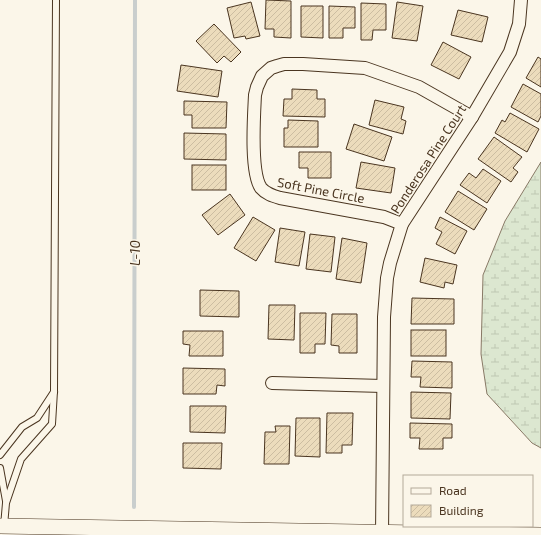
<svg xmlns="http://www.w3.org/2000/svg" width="541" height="535" viewBox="0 0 541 535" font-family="'Exo 2',sans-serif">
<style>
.wetland{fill:url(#wetland-marsh);stroke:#887966}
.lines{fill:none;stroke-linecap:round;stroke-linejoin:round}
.stream{stroke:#c9cecd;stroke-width:4}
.building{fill:url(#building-hatch);stroke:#4a3520}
.service-casing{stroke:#4a3520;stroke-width:8}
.minor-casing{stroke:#4a3520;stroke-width:14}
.tertiary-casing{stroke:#4a3520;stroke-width:16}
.service{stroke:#fbf6e9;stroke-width:6}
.minor{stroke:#fbf6e9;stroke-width:12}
.tertiary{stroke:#fbf6e9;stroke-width:15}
.labels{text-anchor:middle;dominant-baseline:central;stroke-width:3;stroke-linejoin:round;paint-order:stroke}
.street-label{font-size:13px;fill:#4a3520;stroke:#fbf6e9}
.water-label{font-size:14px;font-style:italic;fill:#4a3520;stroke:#fbf6e9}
</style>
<defs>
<pattern id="wetland-marsh" width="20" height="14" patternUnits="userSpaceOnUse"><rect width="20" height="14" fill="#dce7d0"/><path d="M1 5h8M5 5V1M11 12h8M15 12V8" fill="none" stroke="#bec7b2"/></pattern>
<pattern id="building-hatch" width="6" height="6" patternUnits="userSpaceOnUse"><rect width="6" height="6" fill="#ecdcbc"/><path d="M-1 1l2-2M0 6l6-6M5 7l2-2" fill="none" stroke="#ccbda1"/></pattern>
</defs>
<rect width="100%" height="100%" fill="#fbf6e9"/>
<!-- wetland -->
<polygon class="wetland" points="541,162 541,448 532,443 487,394 481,354 483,275 505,221"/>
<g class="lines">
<!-- stream -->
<polyline class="stream" points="134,507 135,0"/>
</g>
<!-- building -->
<g class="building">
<polygon points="266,0 291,1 291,38 274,37 274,29 265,29"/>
<polygon points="251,2 260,36 246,39 245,36 234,38 227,8"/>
<polygon points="397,2 423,6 417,41 392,38"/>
<polygon points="361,3 386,4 386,30 373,30 372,40 361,40"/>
<polygon points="301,6 323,6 323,38 301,37"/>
<polygon points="329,6 355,7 355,28 343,28 343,38 329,38"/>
<polygon points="458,10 488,17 482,42 451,35"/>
<polygon points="214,24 241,52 231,62 224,56 217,63 196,41"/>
<polygon points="443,42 471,57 459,79 431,65"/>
<polygon points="538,57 541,59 541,87 526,78"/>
<polygon points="181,65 222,71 218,97 177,91"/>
<polygon points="523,84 541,94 541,116 538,122 511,107"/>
<polygon points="292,89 317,90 317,99 325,99 325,117 283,116 284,99 292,99"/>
<polygon points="375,100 404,107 401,119 406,121 403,134 369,125"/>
<polygon points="184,101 227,102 226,128 192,128 192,115 184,115"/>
<polygon points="510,113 539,129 527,152 495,133 502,120 505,122"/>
<polygon points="288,120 318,121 318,147 284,147 284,128 288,128"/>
<polygon points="354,124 392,137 384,161 346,149"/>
<polygon points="184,133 226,134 226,160 184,159"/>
<polygon points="494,137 522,157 513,168 518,172 511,182 478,159"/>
<polygon points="299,152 331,152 331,178 308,178 308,168 299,168"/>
<polygon points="361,162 395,168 391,193 356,188"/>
<rect x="192" y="165" width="34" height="25"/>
<polygon points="483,169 501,181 487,203 460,185 469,173 476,178"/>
<polygon points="458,191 487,209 474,230 445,212"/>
<polygon points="230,194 245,215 218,235 202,215"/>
<polygon points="253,217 275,230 256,261 234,248"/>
<polygon points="440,217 467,231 455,254 436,244 442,232 435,228"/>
<polygon points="280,228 305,232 299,266 275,262"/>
<polygon points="310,234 335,237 331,272 306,269"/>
<polygon points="342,238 367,243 361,283 336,279"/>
<polygon points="425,258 457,265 453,284 445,282 444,288 420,282"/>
<polygon points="200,290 239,291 239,317 200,316"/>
<polygon points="412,298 454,299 454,324 411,324"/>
<polygon points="269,305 295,305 294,340 268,339"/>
<polygon points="300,313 326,313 325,344 315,344 315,353 300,353"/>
<polygon points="332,314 357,314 357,353 339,353 339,346 331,345"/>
<rect x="411" y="330" width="35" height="26"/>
<polygon points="183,331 223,331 223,356 189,356 190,345 183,344"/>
<polygon points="412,361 452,362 452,388 420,387 421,377 411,377"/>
<polygon points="183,368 225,369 225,386 217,385 216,394 183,394"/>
<polygon points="411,392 451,393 450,419 411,418"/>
<polygon points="190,406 226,406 225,433 190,432"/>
<polygon points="327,413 353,413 352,445 342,445 342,453 326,453"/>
<polygon points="296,418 320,418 320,457 295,456"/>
<polygon points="410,423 452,424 452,438 443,438 443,449 419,449 420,438 410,438"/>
<polygon points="275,426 290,426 289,464 264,464 265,432 276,432"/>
<polygon points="183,443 222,443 221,469 183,468"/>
</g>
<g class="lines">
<defs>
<g id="service">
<polyline points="0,455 22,427 37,418 54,392"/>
<polyline points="0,468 6,501"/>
<polyline points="4,526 6,503 21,459 52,424 54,391 56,0"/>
</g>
<g id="minor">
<path d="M402 224 384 217 280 198C273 196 266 194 261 188 250 172 254 116 255 95L257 87 262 76 271 68 277 66 284 64H303L365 68 419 87 472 117"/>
<polyline points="272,383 383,386"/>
<polyline points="382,535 384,317 387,278 390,263 402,224 472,117 510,52 519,24 521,0"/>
</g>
<polyline id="tertiary" points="0,526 541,535"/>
</defs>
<!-- service casing -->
<use href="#service" class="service-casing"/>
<!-- minor casing -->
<use href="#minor" class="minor-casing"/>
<!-- tertiary casing -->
<use href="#tertiary" class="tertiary-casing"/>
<!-- service -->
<use href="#service" class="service"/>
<!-- minor -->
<use href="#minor" class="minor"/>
<!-- tertiary -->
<use href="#tertiary" class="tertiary"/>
</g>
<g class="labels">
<!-- street labels -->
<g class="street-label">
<text transform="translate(428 159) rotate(-57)">Ponderosa Pine Court</text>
<text transform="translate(321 190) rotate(11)">Soft Pine Circle</text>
</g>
<!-- water labels -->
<g class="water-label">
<text transform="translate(134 253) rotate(-90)">L-10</text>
</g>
</g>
<!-- legend -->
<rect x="403" y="475" width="130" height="52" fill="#fbf6e9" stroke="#b4a999"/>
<rect x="411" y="488" width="20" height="6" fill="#fbf6e9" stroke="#b4a999"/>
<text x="439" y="495" font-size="12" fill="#4a3520">Road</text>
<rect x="411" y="505" width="20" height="12" fill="url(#building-hatch)" stroke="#b4a999"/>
<text x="439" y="515" font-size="12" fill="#4a3520">Building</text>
</svg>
